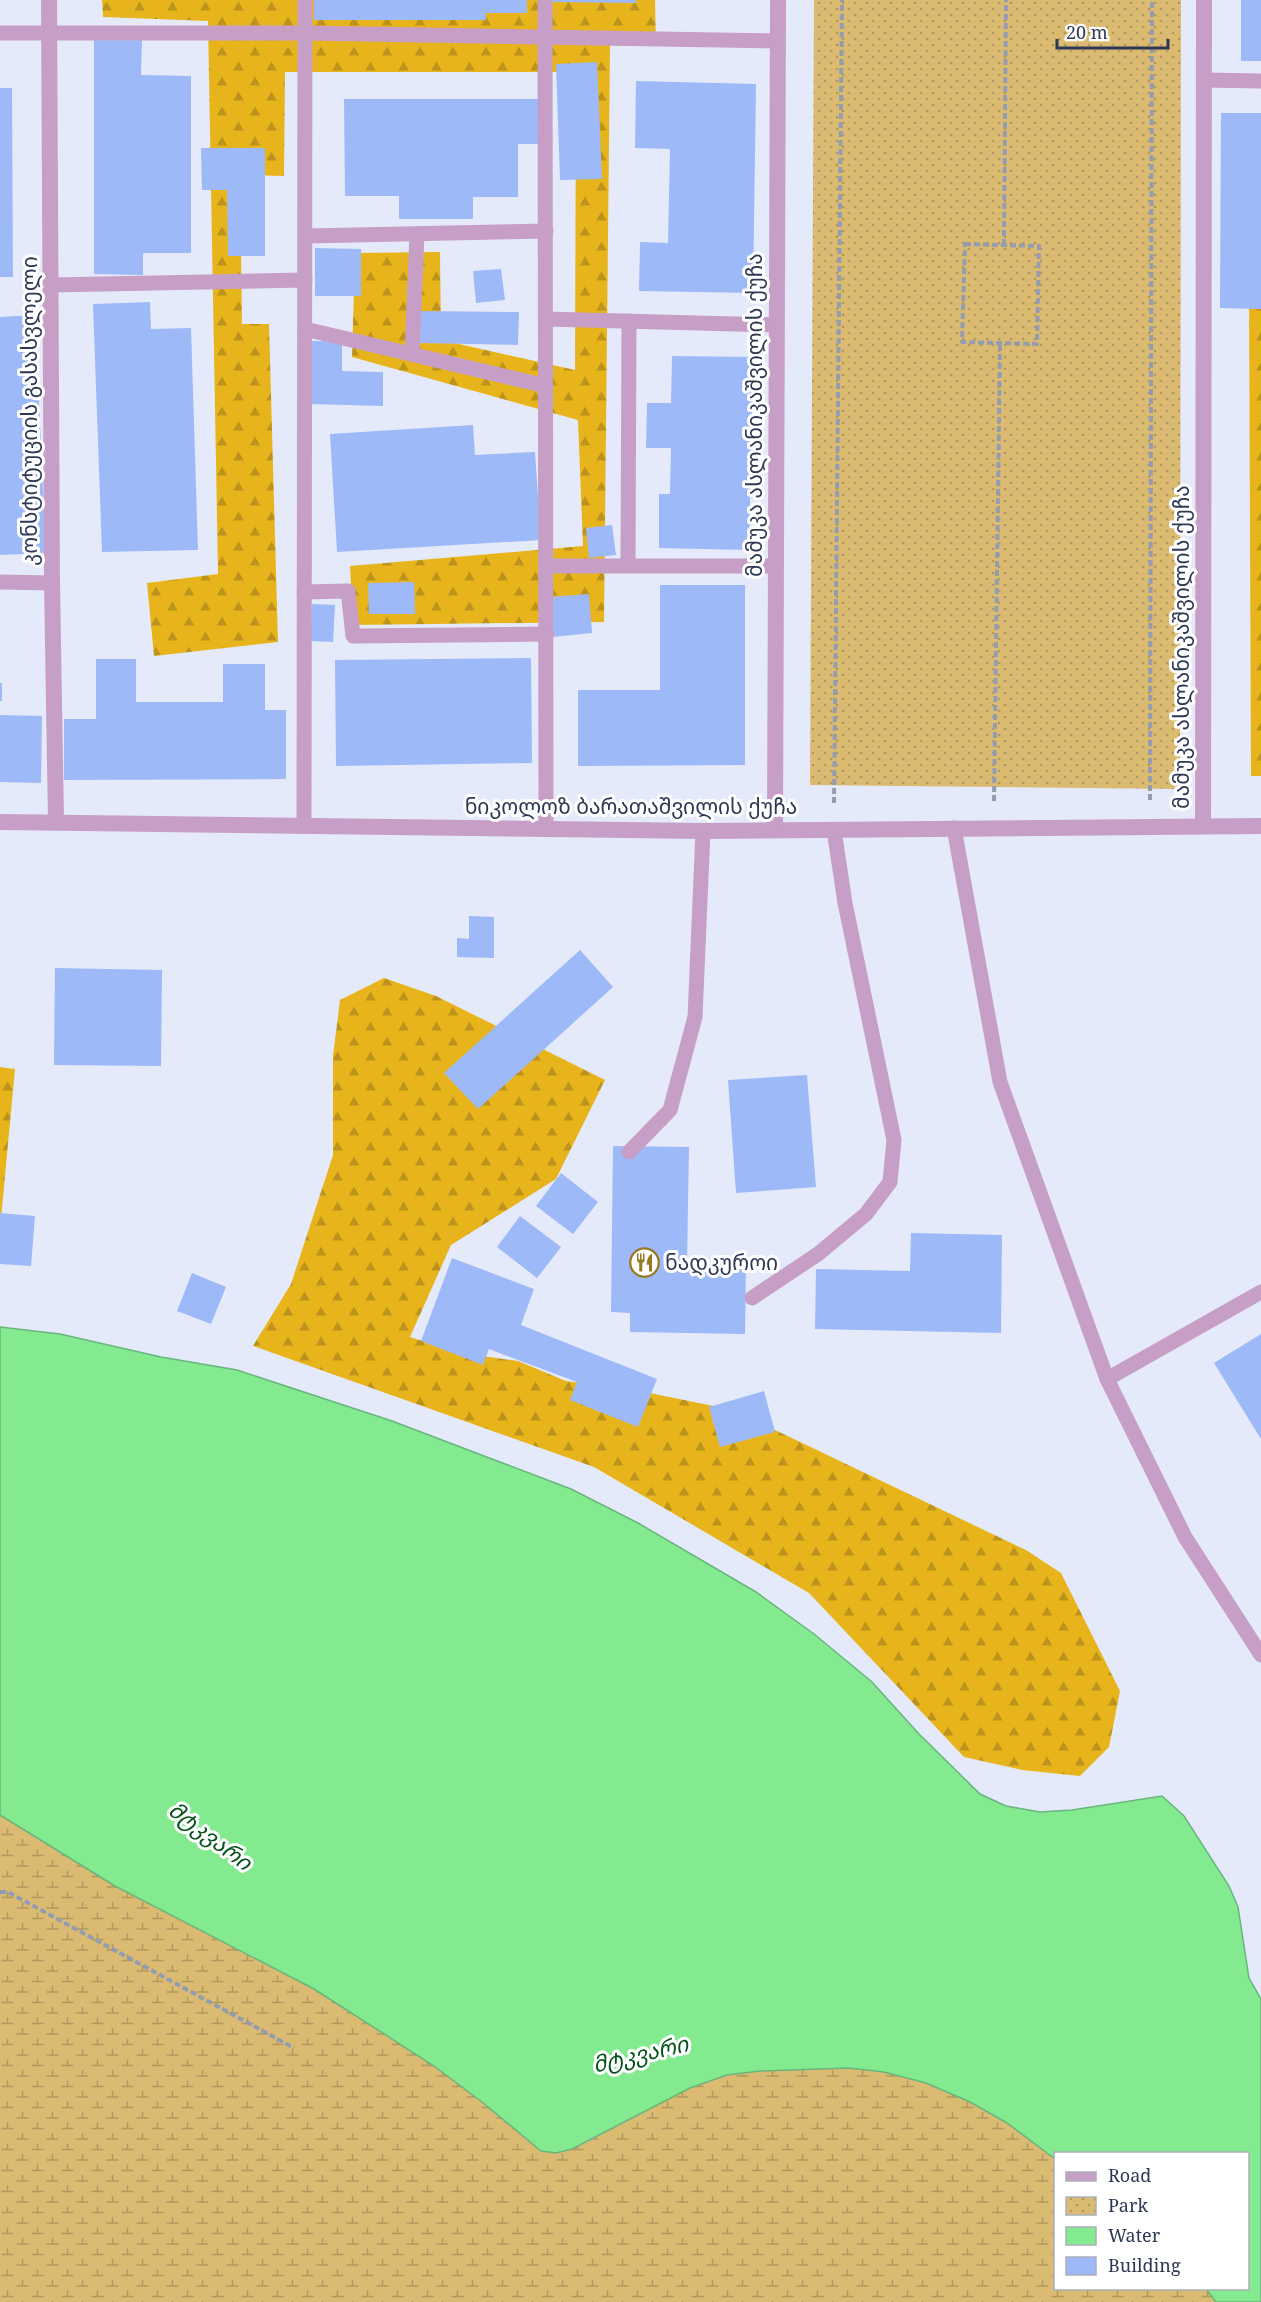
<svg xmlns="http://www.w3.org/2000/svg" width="1261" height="2302" viewBox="0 0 1261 2302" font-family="'Noto Serif','Noto Sans Georgian',serif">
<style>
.forest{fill:url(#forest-firs)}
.wetland{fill:url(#wetland-marsh)}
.park{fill:url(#park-dots)}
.water{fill:#83ea90;stroke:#69b57e;stroke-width:1.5}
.building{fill:#9eb9f7}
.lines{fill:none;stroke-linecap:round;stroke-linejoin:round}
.path{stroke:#949cb1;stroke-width:4;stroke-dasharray:6 3;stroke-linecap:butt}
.service{stroke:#c79fc6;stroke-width:15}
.minor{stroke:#c79fc6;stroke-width:16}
.labels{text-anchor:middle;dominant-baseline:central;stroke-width:6;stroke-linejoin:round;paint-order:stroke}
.street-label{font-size:21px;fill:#2d3854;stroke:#fff}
.poi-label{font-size:21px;fill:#2d3854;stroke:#fff;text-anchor:start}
.water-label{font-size:22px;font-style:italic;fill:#04531a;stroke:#fff}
</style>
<defs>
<pattern id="forest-firs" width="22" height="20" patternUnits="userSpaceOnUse" patternTransform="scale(1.5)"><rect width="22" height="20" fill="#e8b41c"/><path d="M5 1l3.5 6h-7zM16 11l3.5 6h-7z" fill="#bc931b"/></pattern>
<pattern id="wetland-marsh" width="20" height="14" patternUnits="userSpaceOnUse" patternTransform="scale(1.5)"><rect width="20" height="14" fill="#dbbb71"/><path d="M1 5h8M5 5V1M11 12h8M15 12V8" fill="none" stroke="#b2995f"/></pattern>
<pattern id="park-dots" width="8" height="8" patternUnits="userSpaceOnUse" patternTransform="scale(1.5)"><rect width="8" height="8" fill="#dbbb71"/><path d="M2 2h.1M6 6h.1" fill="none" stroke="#b2995f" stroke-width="1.8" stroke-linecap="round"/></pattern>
</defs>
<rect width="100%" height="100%" fill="#e4eaf9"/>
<!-- forest -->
<g class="forest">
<polygon points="102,0 655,0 656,46 610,45 604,622 353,625 350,566 583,546 578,420 352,357 355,253 440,252 441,340 575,370 576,72 285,72 284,176 240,175 242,324 269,324 278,642 154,656 147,583 218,574 208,21 103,17"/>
<polygon points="1249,294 1261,294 1261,776 1251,776"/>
<polygon points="384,978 436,996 605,1080 556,1179 451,1245 410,1337 461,1353 518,1361 566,1381 640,1391 733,1410 1026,1550 1061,1573 1120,1691 1109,1747 1080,1776 1022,1770 964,1757 809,1593 594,1467 253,1346 291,1284 333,1155 333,1056 340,1000"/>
<polygon points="0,1067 15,1069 0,1229"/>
</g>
<!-- wetland -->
<polygon class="wetland" points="0,1815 115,1886 314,1989 434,2066 482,2102 541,2151 593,2139 616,2125 690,2088 727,2075 760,2071 848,2068 884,2072 926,2083 970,2102 1007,2123 1055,2159 1056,2288 1206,2289 1216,2302 0,2302"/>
<!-- park -->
<polygon class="park" points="814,0 1181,0 1180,789 810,785"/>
<!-- water -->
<polygon class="water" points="0,1327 60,1334 161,1357 237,1370 392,1421 571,1489 638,1523 756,1592 814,1634 872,1682 919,1734 980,1794 1006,1806 1040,1812 1072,1810 1162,1796 1184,1816 1229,1886 1238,1907 1249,1978 1261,1999 1261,2302 1216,2302 1206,2289 1248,2288 1248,2154 1056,2154 1055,2159 1007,2123 970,2102 926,2083 884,2072 848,2068 760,2071 727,2075 690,2088 572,2149 556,2153 541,2151 482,2102 434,2066 314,1989 115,1886 0,1815"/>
<!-- building -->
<g class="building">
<polygon points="314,0 527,0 527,13 486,13 486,20 314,20"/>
<polygon points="550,0 636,0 636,3 550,2"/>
<rect x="1241" y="0" width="20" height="61"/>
<polygon points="94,38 142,38 141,75 191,76 191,253 143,253 143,275 94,274"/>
<polygon points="597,62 602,179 560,180 556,64"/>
<polygon points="636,81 756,84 753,293 639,291 640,242 668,243 670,149 635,148"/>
<polygon points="0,88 12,88 13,277 0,277"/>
<polygon points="344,99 538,99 538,144 518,144 518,197 473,197 473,219 399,219 399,196 345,196"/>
<polygon points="1221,113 1261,113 1261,309 1220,308"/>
<polygon points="201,148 265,148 265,256 228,256 227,190 202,190"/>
<polygon points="315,248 361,249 361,296 315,296"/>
<polygon points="501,269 505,300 476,303 473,271"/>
<polygon points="150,302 151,329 191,328 198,550 102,552 93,304"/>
<polygon points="418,311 519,312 518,345 418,343"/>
<polygon points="35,315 46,553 0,555 0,317"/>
<polygon points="311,341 342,341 342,371 383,372 383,406 311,404"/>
<polygon points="672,356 753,357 749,550 659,548 659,494 670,494 671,448 646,448 647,403 671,403"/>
<polygon points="473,425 475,455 535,452 541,540 337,552 330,434"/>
<polygon points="612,525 616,555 589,558 586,528"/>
<polygon points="414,582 415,614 369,614 368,583"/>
<polygon points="660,585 745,585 745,765 578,766 578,690 660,690"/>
<polygon points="589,594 592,633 552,637 549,597"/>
<polygon points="312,604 335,605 333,642 310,641"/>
<polygon points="531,658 532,763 336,766 335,660"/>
<polygon points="96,659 136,659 136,702 223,702 223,664 265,664 265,710 286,710 286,779 64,780 64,719 96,719"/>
<rect x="0" y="683" width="2" height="18"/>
<polygon points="0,715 42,716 41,783 0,782"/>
<polygon points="469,916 494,917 494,958 457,957 457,938 469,939"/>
<polygon points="580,950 613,987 478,1109 444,1073"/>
<polygon points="55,968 162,970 161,1066 54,1065"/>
<polygon points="807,1075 816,1187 736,1193 728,1080"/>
<polygon points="613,1146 689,1147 687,1263 746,1265 745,1334 630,1332 630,1313 611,1312"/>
<polygon points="561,1173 598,1202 573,1234 536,1206"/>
<polygon points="0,1213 35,1216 31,1266 0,1264"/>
<polygon points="520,1216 561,1247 537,1278 497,1247"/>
<polygon points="911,1233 1002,1235 1001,1333 815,1329 816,1269 910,1271"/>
<polygon points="452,1258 534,1289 521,1325 657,1379 638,1427 570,1400 577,1382 489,1349 483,1365 421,1341"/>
<polygon points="192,1273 226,1287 211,1324 177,1311"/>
<polygon points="1261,1334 1261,1439 1214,1363"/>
<polygon points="764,1391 775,1432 720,1447 709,1407"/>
</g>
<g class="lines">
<!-- path -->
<g class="path">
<polygon points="965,244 1039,246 1037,344 962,342"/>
<polyline points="1004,245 1006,0"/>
<polyline points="1150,800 1152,0"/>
<polyline points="994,801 1000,343"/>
<polyline points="834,803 842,0"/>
<polyline points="0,1892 8,1892 294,2048"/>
</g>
<!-- service -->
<g class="service">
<polyline points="545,0 546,829"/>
<polyline points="0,33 305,33 778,41"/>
<polyline points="1204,80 1261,81"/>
<polyline points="305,236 546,231"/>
<polyline points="51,285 305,280"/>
<polyline points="546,319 777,325"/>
<polyline points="305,329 546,386"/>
<polyline points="412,353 417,234"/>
<polyline points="628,565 629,321"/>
<polyline points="546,566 776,566"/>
<polyline points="0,582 52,583"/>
<polyline points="304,592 348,591 353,636 547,634"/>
<polyline points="304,826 305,0"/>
<polyline points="954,828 1000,1082 1107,1379 1185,1537 1261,1655"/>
<polyline points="629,1152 670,1110 695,1017 703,831"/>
<polyline points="752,1298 818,1254 866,1214 890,1182 894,1140 845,903 834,830"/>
<polyline points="1107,1379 1261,1292"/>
</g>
<!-- minor -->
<g class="minor">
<polyline points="49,0 52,583 56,822"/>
<polyline points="0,822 703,831 1261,826"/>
<polyline points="1203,826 1204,0"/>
<polyline points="775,830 778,0"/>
</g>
</g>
<!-- icons -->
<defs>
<symbol id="restaurant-ring" viewBox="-11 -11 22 22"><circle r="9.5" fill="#fff" stroke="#997821" stroke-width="1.5"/><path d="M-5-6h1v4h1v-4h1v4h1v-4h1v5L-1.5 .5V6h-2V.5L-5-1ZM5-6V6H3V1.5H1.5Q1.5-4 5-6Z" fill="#997821"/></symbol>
</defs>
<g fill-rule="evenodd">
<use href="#restaurant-ring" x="628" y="1246" width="33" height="33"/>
</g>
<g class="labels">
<!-- street labels -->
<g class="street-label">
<text transform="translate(29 411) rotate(-90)">კონსტიტუციის გასასვლელი</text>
<text transform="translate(754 415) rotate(-90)">მამუკა ასლანიკაშვილის ქუჩა</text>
<text transform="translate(1181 647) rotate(-90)">მამუკა ასლანიკაშვილის ქუჩა</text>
<text x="631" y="806">ნიკოლოზ ბარათაშვილის ქუჩა</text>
</g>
<!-- poi labels -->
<g class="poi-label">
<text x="665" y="1262">ნადკუროი</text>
</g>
<!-- water labels -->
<g class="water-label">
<text transform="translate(211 1835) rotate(37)">მტკვარი</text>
<text transform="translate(640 2053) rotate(-13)">მტკვარი</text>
</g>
</g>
<!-- legend -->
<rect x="1054" y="2152" width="195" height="138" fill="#ffffff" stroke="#abafbb" stroke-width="1.5"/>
<rect x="1066" y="2172" width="30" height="9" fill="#c79fc6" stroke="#abafbb" stroke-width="1.5"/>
<text x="1108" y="2182" font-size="18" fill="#2d3854">Road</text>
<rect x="1066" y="2197" width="30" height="18" fill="url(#park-dots)" stroke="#abafbb" stroke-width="1.5"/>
<text x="1108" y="2212" font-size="18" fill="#2d3854">Park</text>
<rect x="1066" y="2227" width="30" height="18" fill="#83ea90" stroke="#abafbb" stroke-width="1.5"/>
<text x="1108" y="2242" font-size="18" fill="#2d3854">Water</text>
<rect x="1066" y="2257" width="30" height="18" fill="#9eb9f7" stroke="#abafbb" stroke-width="1.5"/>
<text x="1108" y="2272" font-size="18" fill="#2d3854">Building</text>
<!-- scale -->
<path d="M1057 39v9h111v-9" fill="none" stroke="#2d3854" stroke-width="3"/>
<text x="1066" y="39" font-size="18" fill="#2d3854" stroke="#ffffff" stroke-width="4.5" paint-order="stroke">20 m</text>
</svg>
